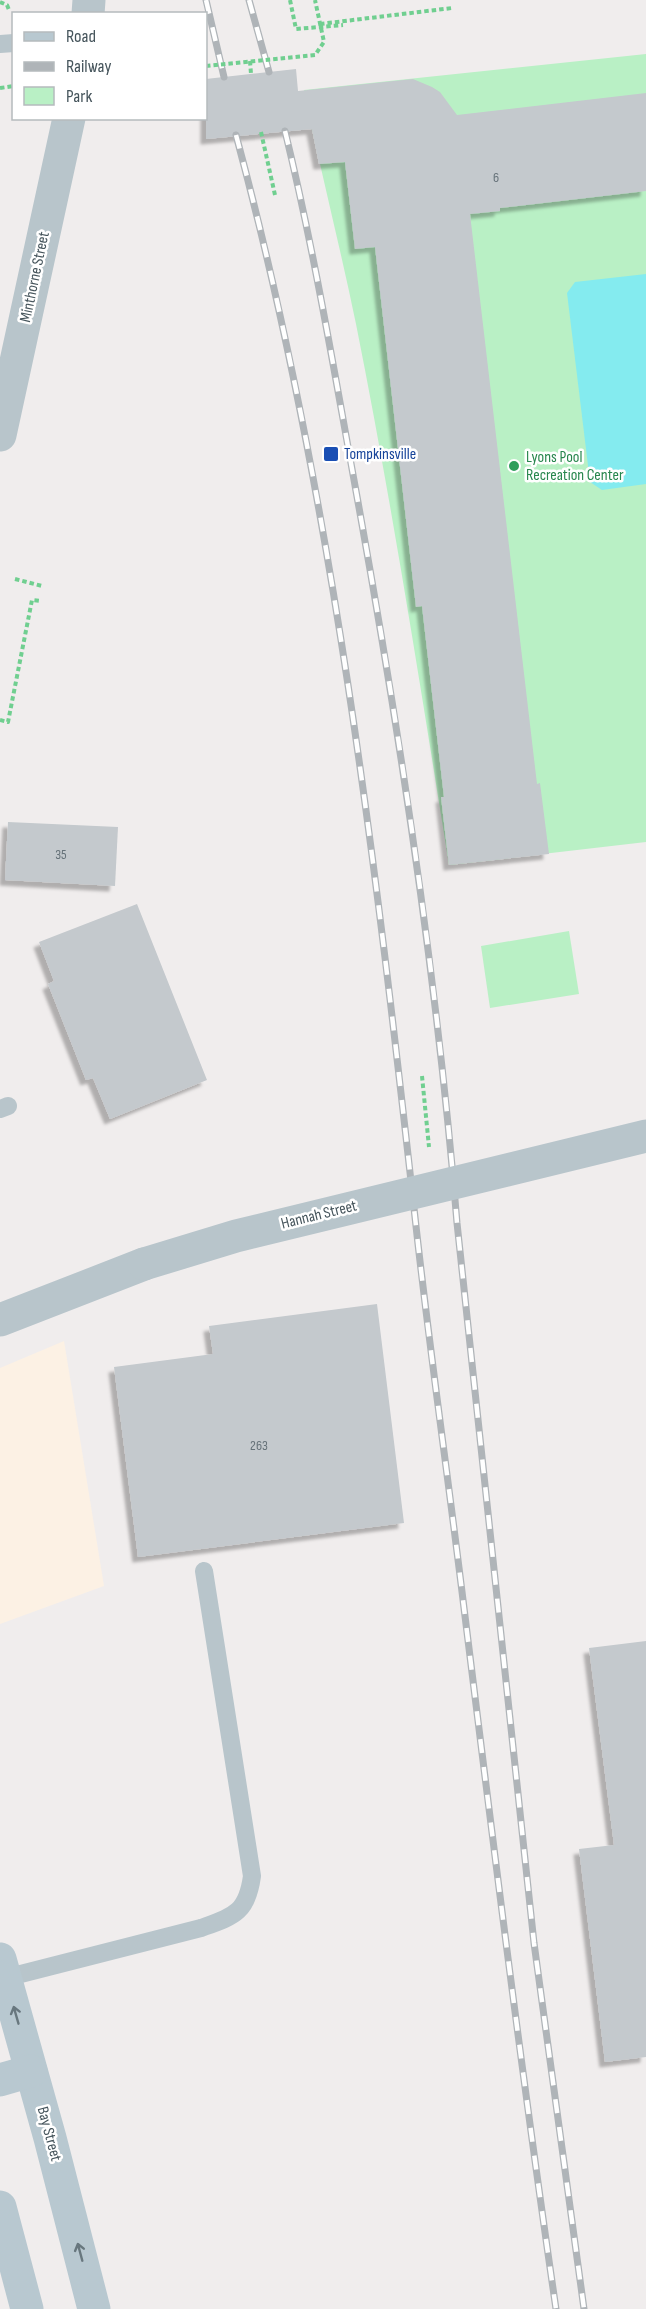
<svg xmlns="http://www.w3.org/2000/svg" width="646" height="2309" viewBox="0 0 646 2309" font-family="'Sofia Sans Condensed',sans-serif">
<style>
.commercial{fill:#fcf1e4}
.green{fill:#b9f0c5}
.water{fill:#84ebef}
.building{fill:#c4c9cd;filter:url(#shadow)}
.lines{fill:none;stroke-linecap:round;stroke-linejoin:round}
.path{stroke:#70cf90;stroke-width:4;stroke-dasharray:4.5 3;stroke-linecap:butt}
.lane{stroke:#b8c5cb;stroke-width:18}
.street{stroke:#b8c5cb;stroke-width:33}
.secondary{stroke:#b8c8d0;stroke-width:33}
.rail-casing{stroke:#afb4b8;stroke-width:7}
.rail{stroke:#fff;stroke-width:4.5;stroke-dasharray:14;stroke-linecap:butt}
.path-bridge{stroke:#70cf90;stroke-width:4;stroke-dasharray:4.5 3;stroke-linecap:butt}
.street-bridge{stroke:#b8c5cb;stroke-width:33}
.oneway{stroke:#68777e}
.transit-dot{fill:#1a4fb4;stroke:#fff;stroke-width:2}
.leisure-dot{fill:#2e9e5b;stroke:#fff;stroke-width:2}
.labels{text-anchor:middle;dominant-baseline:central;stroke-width:5;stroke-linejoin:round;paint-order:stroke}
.number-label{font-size:14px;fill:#657178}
.street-label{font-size:16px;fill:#45545b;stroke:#fff}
.transit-label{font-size:16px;fill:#164399;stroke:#fff;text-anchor:start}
.leisure-label{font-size:16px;fill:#27864d;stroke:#fff;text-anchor:start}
</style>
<defs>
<filter id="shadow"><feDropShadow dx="-5.5" dy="5.5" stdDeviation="1.5" flood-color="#0004"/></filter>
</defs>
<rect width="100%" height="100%" fill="#f0eded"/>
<!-- commercial -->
<polygon class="commercial" points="64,1341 104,1586 0,1624 0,1368"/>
<!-- green -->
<g class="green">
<path d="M646 54V842L449 865C420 684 392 504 356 324 340 246 320 169 304 90Z"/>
<polygon points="569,931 579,994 490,1008 481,946"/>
</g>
<!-- water -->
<polygon class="water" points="646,274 646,484 602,490 590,482 567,293 575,282"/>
<!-- building -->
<g class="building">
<polygon points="296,69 298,91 413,79 432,87 440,92 457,115 646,93 646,191 500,208 500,211 470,214 537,784 540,783 549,854 449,865 441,797 444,797 422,606 416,607 375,247 355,249 345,162 319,164 312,129 206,139 206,79"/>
<polygon points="8,822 118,827 115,886 5,880"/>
<polygon points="137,904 207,1080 110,1119 93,1078 86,1080 48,984 54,981 39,942"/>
<polygon points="377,1304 404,1523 138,1557 114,1367 213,1354 209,1326"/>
<polygon points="646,1641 646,2057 605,2062 579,1849 614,1845 589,1648"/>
</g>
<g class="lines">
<!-- path -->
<g class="path">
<polyline points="290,0 296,29 343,25"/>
<polyline points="0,2 7,5 9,10"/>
<polyline points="320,24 452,8"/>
<polyline points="250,61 251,74"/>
<polyline points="0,88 14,86"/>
<polyline points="261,132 275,195"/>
<polyline points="15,579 42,586"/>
<polyline points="0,720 8,722 32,600 40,601"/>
<polyline points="422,1076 429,1147"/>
</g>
<!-- lane -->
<g class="lane">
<polyline points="0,44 14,43"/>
<polyline points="0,1109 8,1106"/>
<path d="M5 1978 201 1928C234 1916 247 1913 252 1876L204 1571"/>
</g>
<!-- street -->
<g class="street">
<polyline points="88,14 89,0"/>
<polyline points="0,435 69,118"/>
<polyline points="0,1320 144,1264"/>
</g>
<!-- secondary -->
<g class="secondary">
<polyline points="0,1959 50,2138 94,2309"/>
<polyline points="0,2080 31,2071"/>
<polyline points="0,2207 27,2309"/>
</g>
<defs>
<g id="rail">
<polyline points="206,0 224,77"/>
<polyline points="249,0 269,72"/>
<path d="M285 131C314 250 334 370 356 491 400 733 437 977 457 1223L534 1943 584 2309"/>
<path d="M236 135C333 495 376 866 417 1235 431 1360 449 1484 464 1608 493 1842 522 2076 556 2309"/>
</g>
</defs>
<!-- rail casing -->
<use href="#rail" class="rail-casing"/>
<!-- rail -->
<use href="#rail" class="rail"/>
<!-- path-bridge -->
<polyline class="path-bridge" points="206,66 315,55 324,42 315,0"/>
<!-- street-bridge -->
<polyline class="street-bridge" points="144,1264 236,1236 646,1136"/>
</g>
<!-- one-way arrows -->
<defs><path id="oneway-shaft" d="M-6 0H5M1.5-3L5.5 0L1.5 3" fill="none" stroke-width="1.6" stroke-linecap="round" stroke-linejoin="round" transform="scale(1.5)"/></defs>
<g class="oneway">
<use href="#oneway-shaft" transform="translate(16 2015) rotate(-106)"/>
<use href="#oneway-shaft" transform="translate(80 2252) rotate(-105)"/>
</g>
<!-- markers -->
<rect class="transit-dot" x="323" y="446" width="16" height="16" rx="3"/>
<circle class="leisure-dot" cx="514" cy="466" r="6"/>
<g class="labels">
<!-- number labels -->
<g class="number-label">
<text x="496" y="177">6</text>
<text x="61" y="854">35</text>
<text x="259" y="1445">263</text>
</g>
<!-- street labels -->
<g class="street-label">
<text transform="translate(35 277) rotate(-78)">Minthorne Street</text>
<text transform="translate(319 1215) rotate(-14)">Hannah Street</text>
<text transform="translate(49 2134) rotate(75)">Bay Street</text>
</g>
<!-- transit labels -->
<g class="transit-label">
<text x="344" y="454">Tompkinsville</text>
</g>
<!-- leisure labels -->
<g class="leisure-label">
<text x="526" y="457">Lyons Pool<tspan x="526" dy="18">Recreation Center</tspan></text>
</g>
</g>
<!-- legend -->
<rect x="12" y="12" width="195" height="108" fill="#ffffff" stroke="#b5bbbd" stroke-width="1.5"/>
<rect x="24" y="32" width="30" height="9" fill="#b8c8d0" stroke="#b5bbbd" stroke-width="1.5"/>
<text x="66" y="42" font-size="18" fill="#45545b">Road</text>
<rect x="24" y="62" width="30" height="9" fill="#afb4b8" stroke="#b5bbbd" stroke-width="1.5"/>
<text x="66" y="72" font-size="18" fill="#45545b">Railway</text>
<rect x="24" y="87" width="30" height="18" fill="#b9f0c5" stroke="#b5bbbd" stroke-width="1.5"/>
<text x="66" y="102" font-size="18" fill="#45545b">Park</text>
</svg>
